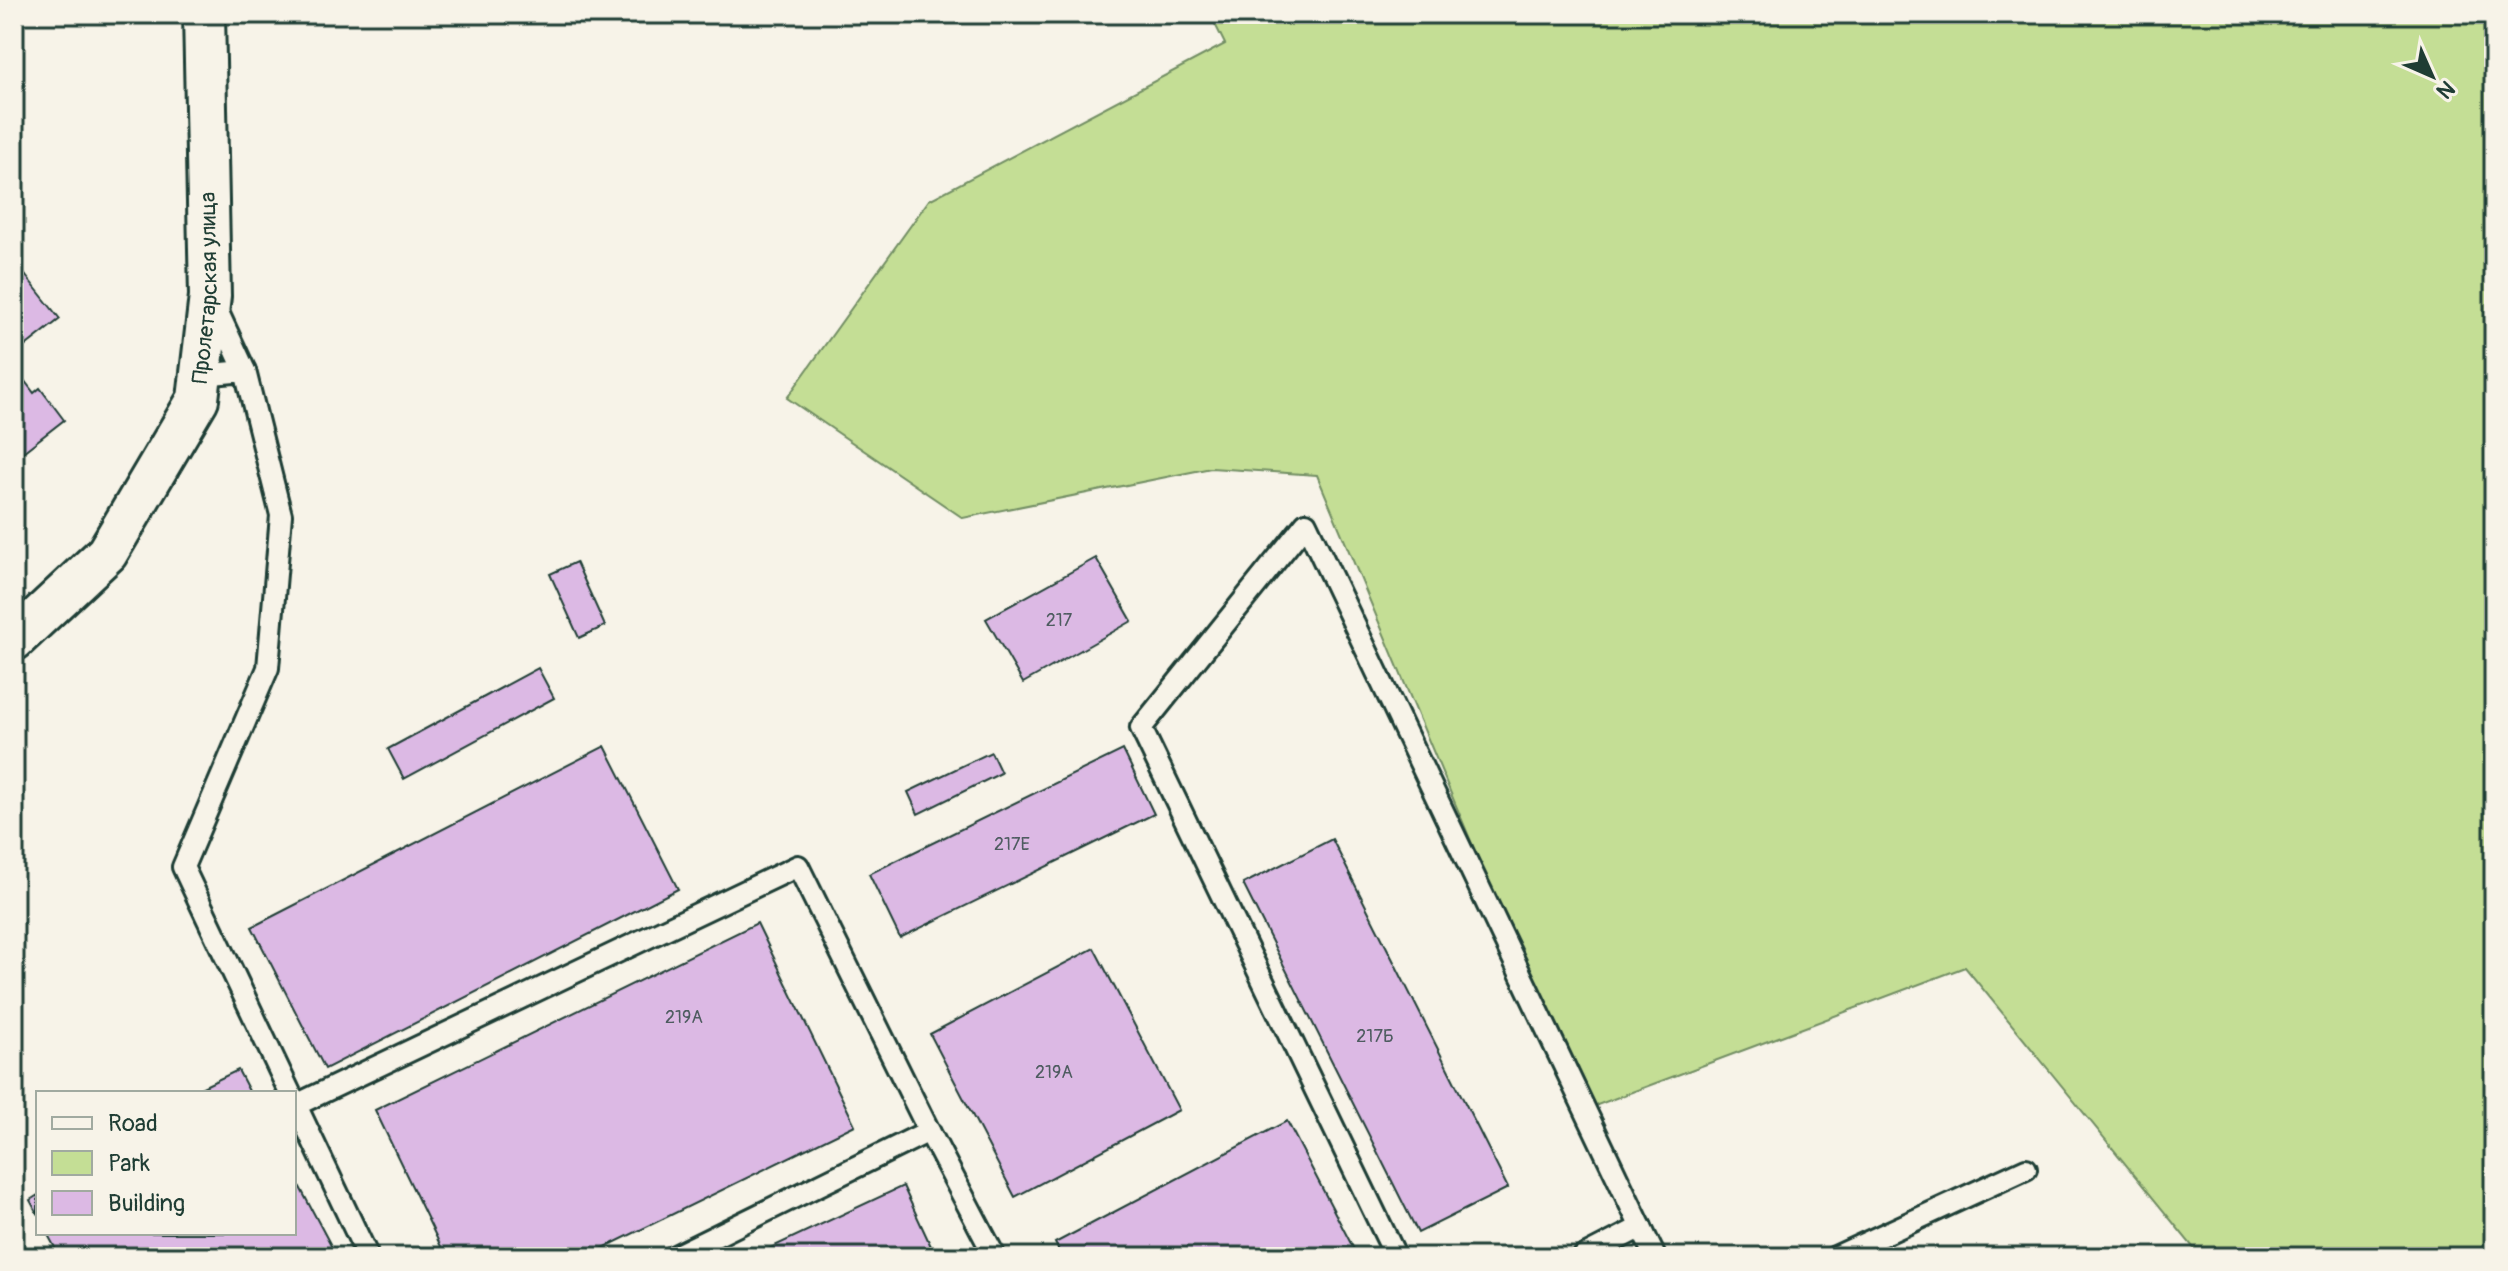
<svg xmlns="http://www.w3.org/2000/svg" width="2508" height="1271" viewBox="0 0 2508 1271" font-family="Pangolin,sans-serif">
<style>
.green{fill:#c4de95;stroke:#728e64;stroke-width:2}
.building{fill:#dcb9e4;stroke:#1f3d34;stroke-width:2}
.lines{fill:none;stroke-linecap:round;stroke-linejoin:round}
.lane-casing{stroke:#1f3d34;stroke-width:26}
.street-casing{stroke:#1f3d34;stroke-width:46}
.lane{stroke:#f7f3e8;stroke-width:20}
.street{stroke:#f7f3e8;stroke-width:40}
.labels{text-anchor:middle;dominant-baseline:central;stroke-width:8;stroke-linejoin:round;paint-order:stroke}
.number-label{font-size:18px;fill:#4e5c60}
.street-label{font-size:22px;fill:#1f3d34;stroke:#f7f3e8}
</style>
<rect width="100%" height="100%" fill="#f7f3e8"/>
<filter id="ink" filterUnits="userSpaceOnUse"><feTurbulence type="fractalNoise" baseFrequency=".0125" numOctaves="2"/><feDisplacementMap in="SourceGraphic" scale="16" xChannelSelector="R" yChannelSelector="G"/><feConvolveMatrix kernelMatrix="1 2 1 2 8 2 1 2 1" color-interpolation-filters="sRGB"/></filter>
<g filter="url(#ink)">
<!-- green -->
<polygon class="green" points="1210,14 2494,14 2494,1257 2201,1257 1965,967 1584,1110 1317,475 1211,468 963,518 787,398 929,200 1225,44"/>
<!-- building -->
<g class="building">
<polygon points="14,261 60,319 14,355"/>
<polygon points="14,367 34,393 40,388 64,420 14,459"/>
<polygon points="1096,558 1132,621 1023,683 986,619"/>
<polygon points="576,562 605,626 579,638 550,574"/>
<polygon points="538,668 554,698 404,779 388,749"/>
<polygon points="605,746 678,889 325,1069 252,927"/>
<polygon points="1123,750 1154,814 900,938 869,874"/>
<polygon points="991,752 1001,773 918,814 908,792"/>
<polygon points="1332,839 1508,1188 1418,1233 1243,884"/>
<polygon points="757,923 855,1125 585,1257 446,1257 375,1110"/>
<polygon points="1094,948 1179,1110 1015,1197 930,1034"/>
<polygon points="238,1070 250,1093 190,1093"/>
<polygon points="1287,1121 1358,1257 1062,1257 1055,1243"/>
<polygon points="294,1176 337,1257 60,1257 47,1233 294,1233"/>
<polygon points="903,1186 936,1257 751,1257"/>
<polygon points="38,1195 38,1215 30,1200"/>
</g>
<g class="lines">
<defs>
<g id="lane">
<polyline points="215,306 245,371"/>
<polyline points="201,375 245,371 281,515 268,668 183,867 290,1093"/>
<polyline points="294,1101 368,1257"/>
<polyline points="296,1105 798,866 929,1131 995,1257"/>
<polyline points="673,1257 929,1131"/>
<polyline points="1396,1257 1141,728 1306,523 1655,1257"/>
<polyline points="1583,1257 1641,1227"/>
<polyline points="1835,1257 2026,1169"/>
</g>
<g id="street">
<path id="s1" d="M14 640 107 553 198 399 210 296 204 14"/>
</g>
</defs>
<!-- lane casing -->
<use href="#lane" class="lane-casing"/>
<!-- street casing -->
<use href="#street" class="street-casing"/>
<!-- lane -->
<use href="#lane" class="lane"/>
<!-- street -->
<use href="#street" class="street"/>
</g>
</g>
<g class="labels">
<!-- number labels -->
<g class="number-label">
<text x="1059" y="620">217</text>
<text x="1012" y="844">217Е</text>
<text x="684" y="1017">219А</text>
<text x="1375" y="1036">217Б</text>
<text x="1054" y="1072">219А</text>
</g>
<!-- street labels -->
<g class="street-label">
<text stroke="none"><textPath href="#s1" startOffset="418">Пролетарская улица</textPath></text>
</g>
</g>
<!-- margin -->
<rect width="2508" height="1271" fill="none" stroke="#f7f3e8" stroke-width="48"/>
<rect x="24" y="24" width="2460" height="1223" fill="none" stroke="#1f3d34" stroke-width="3" filter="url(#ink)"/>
<!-- legend -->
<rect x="36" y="1091" width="260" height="144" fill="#f7f3e8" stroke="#a1aaa0" stroke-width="2"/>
<rect x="52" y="1117" width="40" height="12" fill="#f7f3e8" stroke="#a1aaa0" stroke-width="2"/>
<text x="108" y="1131" font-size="24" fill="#1f3d34">Road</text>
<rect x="52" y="1151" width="40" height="24" fill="#c4de95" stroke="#a1aaa0" stroke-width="2"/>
<text x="108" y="1171" font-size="24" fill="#1f3d34">Park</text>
<rect x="52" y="1191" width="40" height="24" fill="#dcb9e4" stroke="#a1aaa0" stroke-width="2"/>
<text x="108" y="1211" font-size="24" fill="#1f3d34">Building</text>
<!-- north arrow -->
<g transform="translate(2432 76) rotate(135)" stroke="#f7f3e8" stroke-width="6" paint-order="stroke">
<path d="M0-6L14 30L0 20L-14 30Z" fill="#1f3d34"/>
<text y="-12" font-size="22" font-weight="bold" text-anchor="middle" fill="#1f3d34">N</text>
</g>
</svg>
